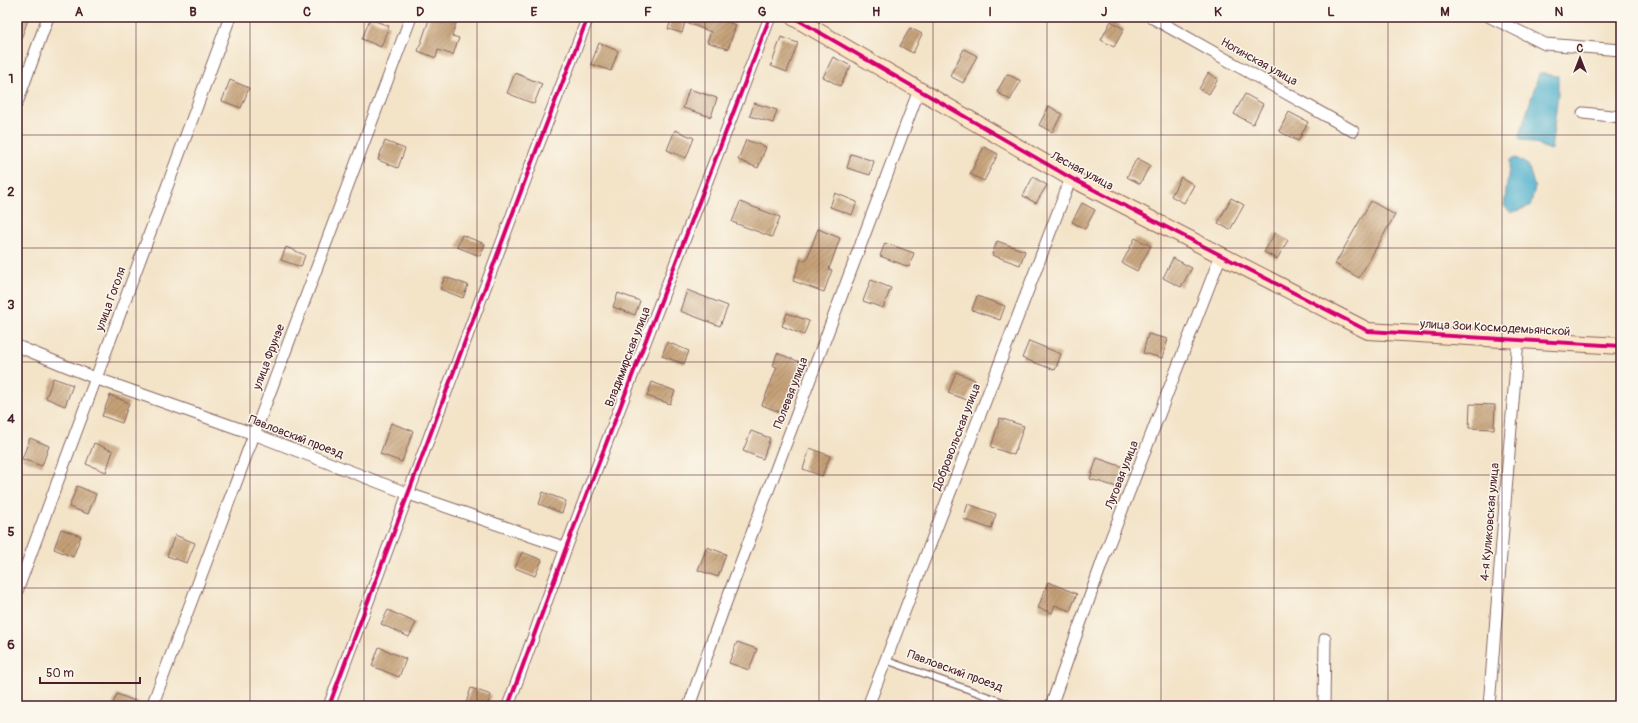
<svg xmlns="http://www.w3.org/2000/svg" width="1638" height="723" viewBox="0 0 1638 723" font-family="Pangolin,sans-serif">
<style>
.water{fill:#4fb0cd;stroke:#4c687c}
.building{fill:url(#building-hatch)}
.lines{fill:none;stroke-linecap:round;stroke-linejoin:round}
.lane-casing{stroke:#856462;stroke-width:8}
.street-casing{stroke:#856462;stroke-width:13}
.secondary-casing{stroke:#856462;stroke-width:18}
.lane{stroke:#fff;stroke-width:5.5}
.street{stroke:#fff;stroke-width:11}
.secondary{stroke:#fee5c5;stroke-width:16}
.cycleway-casing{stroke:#fbf7ec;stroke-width:6}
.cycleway{stroke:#d6006c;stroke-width:4}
.grid{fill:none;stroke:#4a1f2b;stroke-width:1;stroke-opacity:0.55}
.labels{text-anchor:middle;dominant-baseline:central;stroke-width:3;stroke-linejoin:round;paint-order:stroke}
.street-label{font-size:12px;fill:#4a1f2b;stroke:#fbf7ec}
.neatline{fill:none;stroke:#4a1f2b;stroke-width:1.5}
.grid-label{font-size:13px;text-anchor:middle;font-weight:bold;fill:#4a1f2b}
</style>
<defs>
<pattern id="building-hatch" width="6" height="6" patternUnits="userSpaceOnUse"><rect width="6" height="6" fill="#c5a077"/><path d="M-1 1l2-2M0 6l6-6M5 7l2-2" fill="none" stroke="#a28262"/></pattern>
</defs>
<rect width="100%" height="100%" fill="#fbf7ec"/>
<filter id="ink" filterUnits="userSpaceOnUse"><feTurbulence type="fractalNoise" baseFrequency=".025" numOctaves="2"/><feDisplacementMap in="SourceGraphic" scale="8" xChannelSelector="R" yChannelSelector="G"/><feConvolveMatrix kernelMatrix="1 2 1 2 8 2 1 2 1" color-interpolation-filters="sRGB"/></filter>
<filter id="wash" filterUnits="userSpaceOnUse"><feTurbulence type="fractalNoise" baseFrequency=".012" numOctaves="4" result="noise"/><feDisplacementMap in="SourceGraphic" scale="16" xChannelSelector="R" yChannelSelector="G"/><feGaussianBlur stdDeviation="0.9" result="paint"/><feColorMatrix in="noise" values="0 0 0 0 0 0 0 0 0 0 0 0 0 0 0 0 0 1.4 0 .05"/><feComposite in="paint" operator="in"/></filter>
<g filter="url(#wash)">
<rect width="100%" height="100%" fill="#f3e3c7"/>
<!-- water -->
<g class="water">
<polygon points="1539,73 1558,76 1558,94 1551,150 1519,138"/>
<polygon points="1516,158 1528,165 1535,188 1530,206 1511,213 1504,206 1510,160"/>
</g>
<g id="blocks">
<!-- building -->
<g class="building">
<polygon points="17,17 29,17 18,47 17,47"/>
<polygon points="430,17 458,17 452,36 459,38 453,55 438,50 436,58 418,51"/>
<polygon points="672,17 728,17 727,22 736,25 728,49 707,42 711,32 685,22 682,33 668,29"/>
<polygon points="370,19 389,26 381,47 362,39"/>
<polygon points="1111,21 1124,29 1114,47 1101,40"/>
<polygon points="910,28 922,34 913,53 900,46"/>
<polygon points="781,37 798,43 787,72 771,66"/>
<polygon points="599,43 618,51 611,71 591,64"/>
<polygon points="964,49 977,56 963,83 950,76"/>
<polygon points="833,57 851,66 840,86 823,77"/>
<polygon points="515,73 542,84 534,104 507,93"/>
<polygon points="1208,73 1218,79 1209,94 1199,89"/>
<polygon points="1007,74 1021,81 1010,100 997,92"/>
<polygon points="230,80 249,88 241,108 222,101"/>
<polygon points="689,89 717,98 711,117 683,108"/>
<polygon points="1245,94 1263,104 1253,124 1234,114"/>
<polygon points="754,103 777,110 773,123 750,116"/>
<polygon points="1049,106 1062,114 1052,132 1039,125"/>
<polygon points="1289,112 1308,122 1298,141 1279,131"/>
<polygon points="675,130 694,138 686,158 667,150"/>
<polygon points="746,140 766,147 758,168 738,160"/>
<polygon points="385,141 405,149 398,168 378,160"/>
<polygon points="984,147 998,154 984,181 970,174"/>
<polygon points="851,154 874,161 870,175 847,168"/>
<polygon points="1137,158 1150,165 1140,184 1127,177"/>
<polygon points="1033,177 1047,185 1036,203 1023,196"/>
<polygon points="1181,177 1194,185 1184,203 1171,196"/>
<polygon points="835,193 857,202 852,215 830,207"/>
<polygon points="1231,198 1244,205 1230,230 1218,223"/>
<polygon points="1371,201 1395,215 1359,278 1335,264"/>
<polygon points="740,202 780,217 772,237 732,222"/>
<polygon points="1082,203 1095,210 1085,229 1072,222"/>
<polygon points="818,229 840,238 829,269 832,270 824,292 793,281 801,259 806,261"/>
<polygon points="1275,233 1288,240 1277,259 1264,252"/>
<polygon points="462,235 485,244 480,256 457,247"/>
<polygon points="1135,238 1151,246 1137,271 1122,263"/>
<polygon points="997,241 1025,251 1020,265 992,255"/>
<polygon points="885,243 914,253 909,267 880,256"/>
<polygon points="286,247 305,255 301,267 281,260"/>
<polygon points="1173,258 1192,268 1181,287 1163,278"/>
<polygon points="445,277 468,285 463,298 440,289"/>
<polygon points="871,280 891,288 883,308 863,301"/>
<polygon points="687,290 728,306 720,326 680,311"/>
<polygon points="618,293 640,301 635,315 613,307"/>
<polygon points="977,296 1005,306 1000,320 972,310"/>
<polygon points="787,313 809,321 804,335 782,326"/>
<polygon points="1148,334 1168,339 1162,358 1143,353"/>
<polygon points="1029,341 1061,354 1055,370 1022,358"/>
<polygon points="667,342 689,351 684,364 662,356"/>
<polygon points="777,353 800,362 782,413 762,405 777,367 773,366"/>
<polygon points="956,372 975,380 967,400 948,393"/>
<polygon points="53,378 73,385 65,406 46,398"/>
<polygon points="652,382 675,391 670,404 647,396"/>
<polygon points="110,395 129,403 122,423 102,416"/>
<polygon points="1470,404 1495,405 1494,429 1469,428"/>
<polygon points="1000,418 1024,426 1014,455 991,447"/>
<polygon points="391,423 413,431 402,462 380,454"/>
<polygon points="751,431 770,438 763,459 743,451"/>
<polygon points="30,438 49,446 42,466 22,459"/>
<polygon points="94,443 113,451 106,472 86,464"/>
<polygon points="810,448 830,456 822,476 803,469"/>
<polygon points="1097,458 1123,467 1117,487 1090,479"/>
<polygon points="77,486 96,494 88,514 69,507"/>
<polygon points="543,492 566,501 562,513 539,504"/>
<polygon points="968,504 996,514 991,529 963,519"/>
<polygon points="61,529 81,536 73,557 54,549"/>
<polygon points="175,535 195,543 187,563 167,556"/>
<polygon points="707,547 726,554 718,577 698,570"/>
<polygon points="522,552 542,560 535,576 515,568"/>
<polygon points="1048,582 1077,594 1070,611 1055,605 1052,613 1038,608"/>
<polygon points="388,610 416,623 409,637 381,624"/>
<polygon points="737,642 757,649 749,670 729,663"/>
<polygon points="379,647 406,659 399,677 372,666"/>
<polygon points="471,688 491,695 487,706 465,706"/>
<polygon points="117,694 145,705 145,706 112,706"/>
</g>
</g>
</g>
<g filter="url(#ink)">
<use href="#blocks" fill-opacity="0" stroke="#856462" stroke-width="1"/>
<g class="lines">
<defs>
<polyline id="lane" points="885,660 1015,706"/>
<g id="street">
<polyline points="1151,17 1353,131"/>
<polyline points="1490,17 1545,44 1621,50"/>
<polyline points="17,103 48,17"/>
<polyline points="1583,113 1621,117"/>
<polyline points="17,346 95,378 254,434 409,494 566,548"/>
<polyline points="17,591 230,17"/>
<polyline points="152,706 411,17"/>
<polyline points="329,706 536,151 588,17"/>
<polyline points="508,706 566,548 770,17"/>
<polyline points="689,706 723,610 919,90"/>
<polyline points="868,706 1071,178"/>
<polyline points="1051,706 1105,554 1221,255"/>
<polyline points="1324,706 1325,639"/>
<polyline points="1489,706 1518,339"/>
</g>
<polyline id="secondary" points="793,17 1071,178 1368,331 1621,346"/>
</defs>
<!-- lane casing -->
<use href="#lane" class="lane-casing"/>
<!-- street casing -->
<use href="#street" class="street-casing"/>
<!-- secondary casing -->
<use href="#secondary" class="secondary-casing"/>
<!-- lane -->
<use href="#lane" class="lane"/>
<!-- street -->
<use href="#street" class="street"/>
<!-- secondary -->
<use href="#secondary" class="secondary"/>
<defs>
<g id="cycleway">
<polyline points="793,17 1071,178 1368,331 1621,346"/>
<polyline points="329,706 536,151 588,17"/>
<polyline points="508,706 566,548 770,17"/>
</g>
</defs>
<!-- cycleway casing -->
<use href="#cycleway" class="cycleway-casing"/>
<!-- cycleway -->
<use href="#cycleway" class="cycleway"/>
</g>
</g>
<!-- grid -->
<path class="grid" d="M136 17V706M250 17V706M364 17V706M477 17V706M591 17V706M705 17V706M819 17V706M933 17V706M1047 17V706M1161 17V706M1274 17V706M1388 17V706M1502 17V706M17 135H1621M17 248H1621M17 362H1621M17 475H1621M17 588H1621"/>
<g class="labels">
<!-- street labels -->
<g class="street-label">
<text transform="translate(1259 62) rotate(29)">Ногинская улица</text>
<text transform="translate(1082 171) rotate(28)">Лесная улица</text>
<text transform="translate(111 299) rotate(-70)">улица Гоголя</text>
<text transform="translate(1495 328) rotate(3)">улица Зои Космодемьянской</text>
<text transform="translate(269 357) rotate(-69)">улица Фрунзе</text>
<text transform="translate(628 357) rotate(-69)">Владимирская улица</text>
<text transform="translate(791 393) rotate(-69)">Полевая улица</text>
<text transform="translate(296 437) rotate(21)">Павловский проезд</text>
<text transform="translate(957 437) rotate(-69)">Добровольская улица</text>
<text transform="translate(1122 475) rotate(-69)">Луговая улица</text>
<text transform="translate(1490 522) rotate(-85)">4-я Куликовская улица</text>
<text transform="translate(955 671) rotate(20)">Павловский проезд</text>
</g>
</g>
<!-- margin -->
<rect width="1638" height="723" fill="none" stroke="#fbf7ec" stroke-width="44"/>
<!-- north arrow -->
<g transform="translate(1580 58)" stroke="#fbf7ec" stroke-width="3" paint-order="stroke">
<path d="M0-3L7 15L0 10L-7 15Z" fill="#4a1f2b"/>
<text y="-6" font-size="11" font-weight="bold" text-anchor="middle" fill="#4a1f2b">С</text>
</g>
<!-- scale -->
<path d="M40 677v6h100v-6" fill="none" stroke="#4a1f2b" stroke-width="2"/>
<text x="46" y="677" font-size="12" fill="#4a1f2b" stroke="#fbf7ec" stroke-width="3" paint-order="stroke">50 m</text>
<rect x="22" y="22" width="1594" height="679" class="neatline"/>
<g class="grid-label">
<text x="79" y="16">A</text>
<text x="193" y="16">B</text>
<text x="307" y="16">C</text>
<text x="420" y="16">D</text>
<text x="534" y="16">E</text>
<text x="648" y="16">F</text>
<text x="762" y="16">G</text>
<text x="876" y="16">H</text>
<text x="990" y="16">I</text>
<text x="1104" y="16">J</text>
<text x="1218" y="16">K</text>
<text x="1331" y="16">L</text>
<text x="1445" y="16">M</text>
<text x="1559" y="16">N</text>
<text x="11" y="83">1</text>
<text x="11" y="196">2</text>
<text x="11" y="309">3</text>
<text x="11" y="423">4</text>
<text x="11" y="536">5</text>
<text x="11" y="649">6</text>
</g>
</svg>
